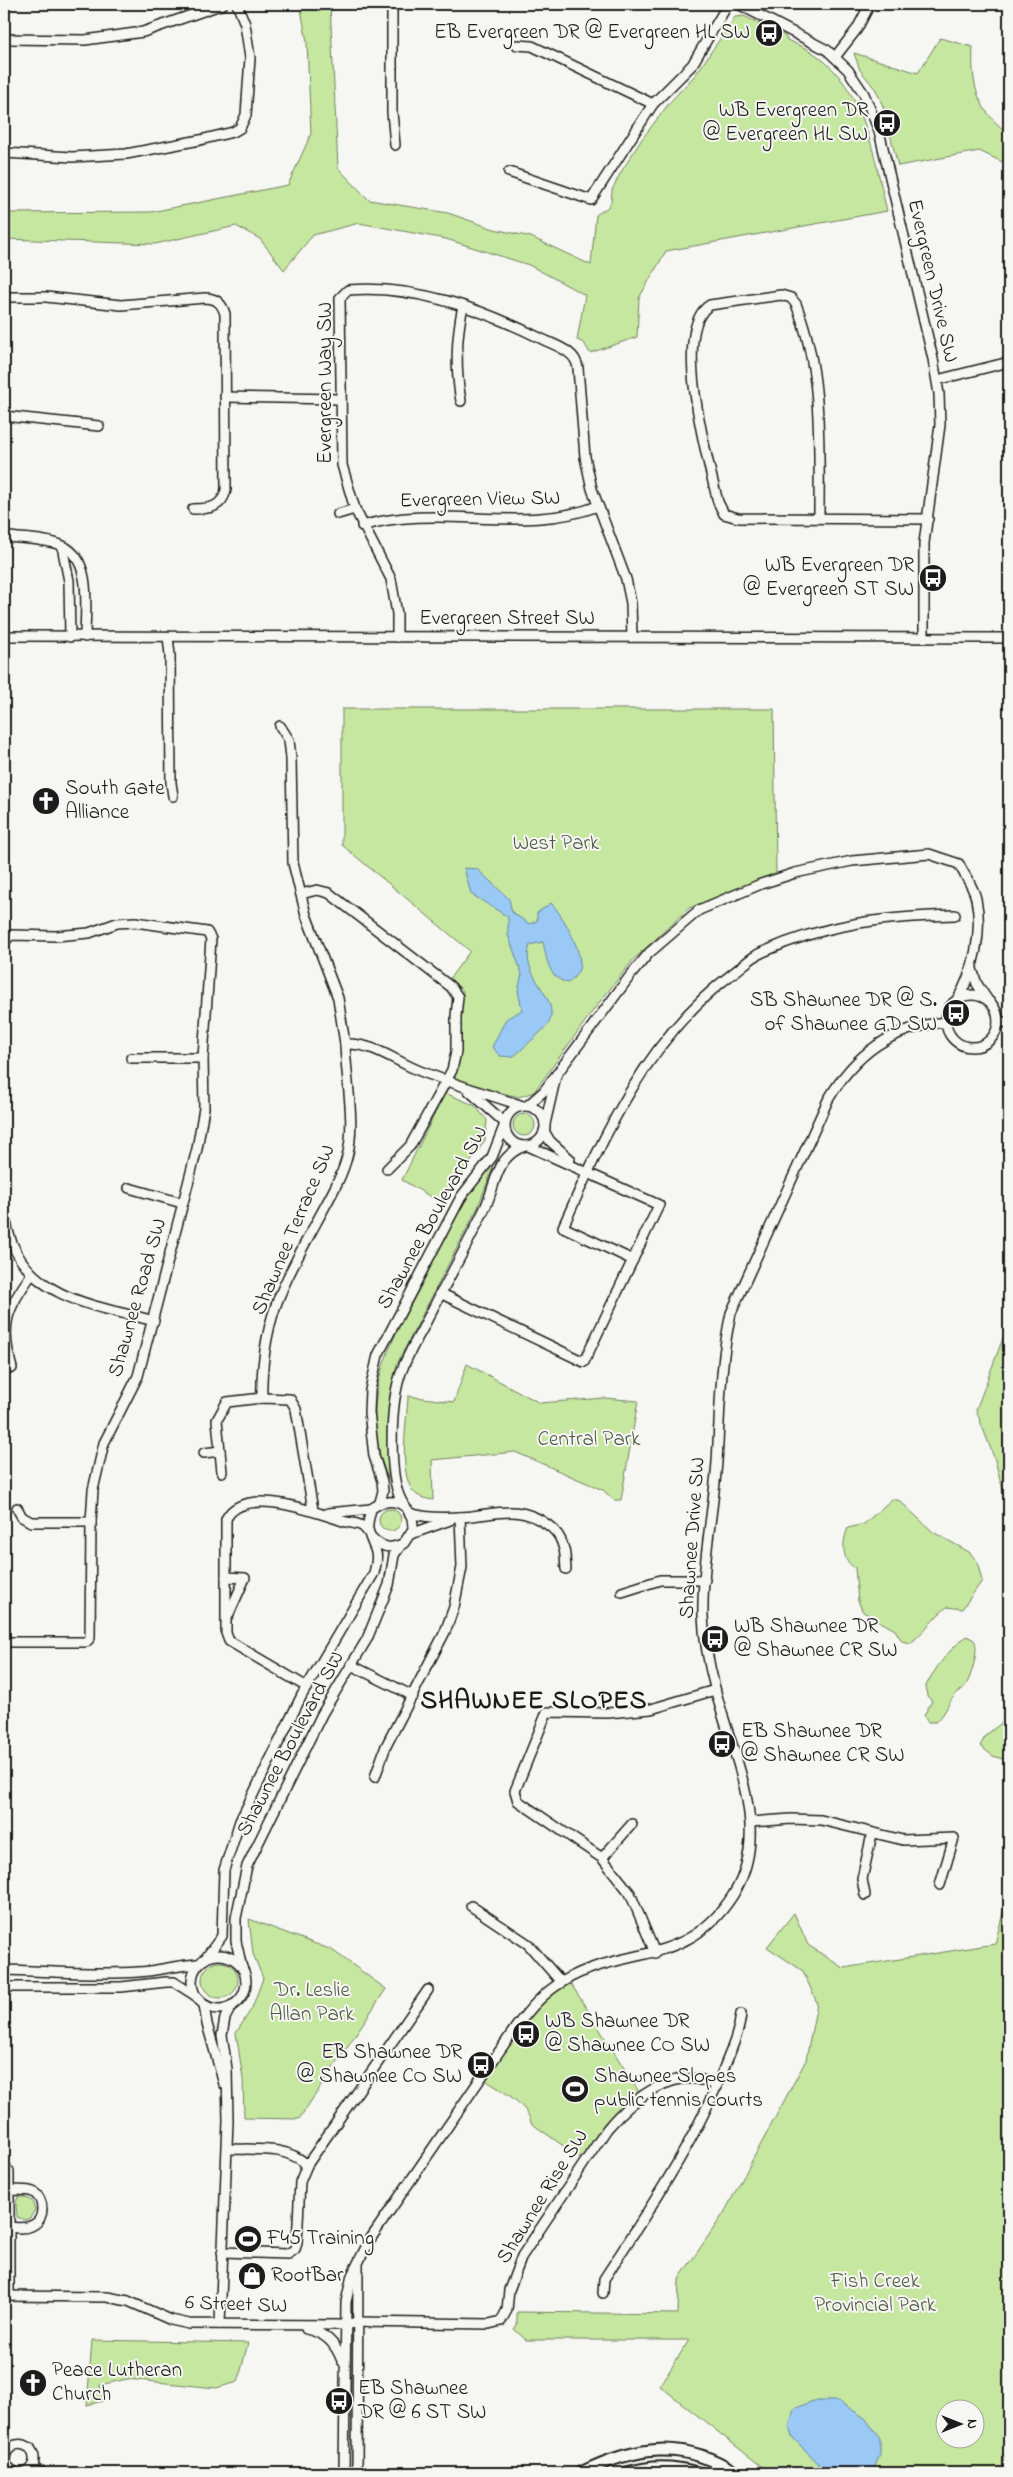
<svg xmlns="http://www.w3.org/2000/svg" width="1013" height="2477" viewBox="0 0 1013 2477" font-family="'Indie Flower',sans-serif">
<style>
.green{fill:#c6e7a0;stroke:#71825e;fill-rule:evenodd}
.water{fill:#9ac9f5;stroke:#68849e}
.lines{fill:none;stroke-linecap:round;stroke-linejoin:round}
.minor-casing{stroke:#1c1c1c;stroke-width:12}
.tertiary-casing{stroke:#1c1c1c;stroke-width:15}
.minor{stroke:#f6f6f2;stroke-width:9}
.tertiary{stroke:#f6f6f2;stroke-width:11}
.labels{text-anchor:middle;dominant-baseline:central;stroke-width:4;stroke-linejoin:round;paint-order:stroke}
.poi-label{font-size:21px;fill:#1c1c1c;stroke:#f6f6f2;text-anchor:start}
.street-label{font-size:21px;fill:#1c1c1c;stroke:#f6f6f2}
.park-label{font-size:21px;fill:#4f5944;stroke:#f6f6f2}
.district-label{font-size:26px;font-weight:bold;letter-spacing:1px;fill:#1c1c1c;stroke:#f6f6f2}
</style>
<rect width="100%" height="100%" fill="#f6f6f2"/>
<filter id="ink" filterUnits="userSpaceOnUse"><feTurbulence type="fractalNoise" baseFrequency=".02" numOctaves="2"/><feDisplacementMap in="SourceGraphic" scale="10" xChannelSelector="R" yChannelSelector="G"/><feConvolveMatrix kernelMatrix="1 2 1 2 8 2 1 2 1" color-interpolation-filters="sRGB"/></filter>
<g filter="url(#ink)">
<!-- green -->
<g class="green">
<path d="M300 4H330L338 168 369 200 448 213 494 229 531 237 591 265 596 215 608 207 611 202 612 190 621 172 642 139 670 102 696 74 735 17 744 16 785 36 787 40C796 44 807 48 815 54 866 90 873 154 887 211L666 251 639 298 637 337 590 353 584 343 577 340 585 295 529 265 446 239 359 223 313 235 284 270 260 239 236 226 155 244 4 239V213L151 212 288 185 311 134 307 42Z"/>
<path d="M940 38 973 47C971 85 977 110 1009 134V165L979 151 898 166 883 106 876 90 860 70 854 53 918 73Z"/>
<polygon points="342,709 774,709 776,875 689,908 634,959 595,1008 534,1092 519,1097 450,1081 463,991 450,978 470,951 342,845"/>
<polygon points="445,1093 474,1105 487,1120 485,1140 443,1204 402,1180"/>
<circle cx="524" cy="1125" r="11"/>
<path d="M491 1166 493 1167 478 1207 397 1364 389 1404 388 1479C356 1397 388 1348 425 1278 439 1250 453 1220 470 1194 476 1184 484 1176 491 1166Z"/>
<polygon points="1009,1322 1009,1513 995,1460 976,1410"/>
<path d="M467 1364 540 1403 605 1398 638 1401 621 1500H614L603 1490 515 1452 432 1460 433 1500C426 1499 417 1497 413 1491 398 1472 407 1420 408 1396L454 1402Z"/>
<path d="M892 1499 900 1501 933 1532 969 1552 977 1561 982 1581 962 1609 947 1607C938 1613 916 1641 910 1643L902 1641 895 1630 863 1612 858 1601 855 1568C841 1560 842 1542 848 1528L864 1524Z"/>
<circle cx="390" cy="1520" r="11"/>
<path d="M967 1636 974 1640C980 1648 971 1677 966 1685 963 1690 957 1692 954 1696 947 1705 945 1715 936 1722H928L924 1715 932 1701 927 1696 926 1686C934 1669 951 1647 967 1636Z"/>
<polygon points="1009,1712 1009,1761 993,1756 980,1746 986,1735 1000,1724"/>
<path d="M1009 1889V2473H770L660 2386 689 2340H526L514 2329 517 2325V2312L678 2314 679 2279 724 2213 806 2060 817 2003 803 1971 767 1947 794 1913 808 1945 843 1968 995 1944ZM946 2410H976V2440H946Z"/>
<polygon points="249,1919 332,1950 386,1989 299,2119 244,2118 243,2079 236,2033 252,2008 263,1978 253,1954"/>
<circle cx="220" cy="1980" r="18"/>
<path d="M568 1979 641 2095 623 2109 586 2162 531 2123C528 2103 498 2089 482 2078L528 2012Z"/>
<polygon points="18,2197 25,2197 32,2201 35,2210 30,2218 25,2220 17,2217 16,2202"/>
<polygon points="92,2340 248,2343 238,2382 216,2388 127,2379 100,2385 103,2401 87,2405"/>
</g>
<!-- water -->
<g class="water">
<path d="M464 868 477 869 490 881 509 899 512 912 529 924 537 921V913L551 903C562 914 580 947 580 963 580 972 575 977 568 983 548 978 547 960 543 942L530 945C519 977 561 996 549 1023 547 1027 519 1052 513 1057L500 1056 492 1047 506 1019 522 1010 518 991 522 974 508 935V917L471 894Z"/>
<polygon points="813,2401 838,2401 865,2418 880,2438 880,2455 872,2473 822,2473 817,2462 792,2437 789,2427 794,2409"/>
</g>
<g class="lines">
<defs>
<g id="minor">
<polyline points="392,4 392,112 395,145"/>
<polyline points="738,4 827,50 848,70 864,94 879,131 933,359 939,394 940,425 924,543 924,638"/>
<polyline points="4,39 85,40 143,32 223,4"/>
<polyline points="517,45 532,46 653,104"/>
<polyline points="835,57 857,29 870,4"/>
<polyline points="4,153 72,157 126,154 200,140 233,132 240,128 246,115 250,58 245,24 237,4"/>
<polyline points="509,172 591,200 653,104 692,65 728,4"/>
<path d="M4 297H46L121 305 205 298C216 298 222 303 225 314L226 490C222 508 209 509 193 509"/>
<polyline points="937,380 1009,362"/>
<polyline points="225,397 340,399"/>
<path d="M461 401C455 368 456 338 463 306"/>
<polyline points="4,416 99,426"/>
<polyline points="338,514 355,509"/>
<path d="M819 518C819 448 823 371 796 304L791 298 781 295 710 305C670 328 709 465 718 502L724 514 738 518 928 519"/>
<path d="M362 526C439 503 523 535 598 506"/>
<path d="M4 534 9 537C25 539 48 539 63 546 93 560 85 609 85 637"/>
<polyline points="62,546 69,581 70,637"/>
<polyline points="4,636 1009,638"/>
<polyline points="168,637 170,655 171,783 173,796"/>
<path d="M397 637V614L391 579 355 509 342 465 340 298 348 290C415 284 484 310 542 339 556 346 576 351 578 368L585 457 592 489 626 579 631 603 632 637"/>
<polyline points="280,726 289,740 291,758 293,863 306,915 338,998 345,1044"/>
<polyline points="301,894 317,890 329,893 451,987 458,997 456,1016 456,1052 452,1070 410,1146 387,1169"/>
<polyline points="4,946 4,942 11,935 56,936 89,933 117,923 135,922 207,932 211,939 203,1058 204,1108 197,1149 138,1376 104,1443 93,1490 91,1522 90,1638 86,1642 4,1642"/>
<polyline points="972,969 977,984 987,999"/>
<circle cx="972" cy="1021" r="26"/>
<polyline points="998,1021 1009,1023"/>
<polyline points="131,1058 203,1058"/>
<polyline points="469,1091 505,1123"/>
<path d="M527 1106 544 1091 630 976 649 953 699 910 761 884 795 873 852 861 929 854 959 864C964 875 974 887 976 899 983 932 974 972 957 1000"/>
<circle cx="525" cy="1126" r="20"/>
<polyline points="545,1124 556,1076"/>
<polyline points="544,1131 550,1141 570,1159"/>
<polyline points="129,1188 182,1203"/>
<path d="M4 1213C6 1223 8 1233 12 1243 34 1300 102 1307 154 1321"/>
<path d="M633 1260 563 1227C605 1133 648 1037 732 974 742 967 752 956 763 952 827 923 886 917 955 915"/>
<polyline points="440,1293 584,1362 659,1205 528,1146"/>
<path d="M12 1368C0 1326 6 1309 32 1274"/>
<path d="M262 1398C261 1369 266 1333 276 1305 286 1277 302 1249 316 1223 327 1202 341 1180 347 1157 356 1124 346 1079 345 1044 375 1043 394 1061 420 1071 454 1084 489 1095 523 1106"/>
<polyline points="204,1453 220,1451"/>
<polyline points="222,1472 217,1420 227,1402 262,1398 290,1399 296,1409 313,1510"/>
<polyline points="380,1502 383,1491 382,1481 374,1456 369,1412 370,1390 378,1355 461,1197 492,1157 505,1124"/>
<path d="M404 1505C387 1482 391 1407 399 1379 404 1361 414 1344 423 1328 443 1288 465 1250 484 1210 492 1195 494 1175 504 1161 510 1153 516 1149 525 1146"/>
<polyline points="17,1508 22,1517 31,1522 91,1522"/>
<polyline points="328,1513 371,1509"/>
<path d="M409 1513C425 1518 443 1518 459 1517 493 1516 517 1502 548 1525 555 1530 561 1538 563 1546 566 1553 565 1562 566 1569"/>
<polyline points="411,1534 450,1520"/>
<polyline points="226,1577 245,1578 228,1616"/>
<polyline points="622,1592 660,1580 705,1580"/>
<polyline points="351,1665 413,1696"/>
<path d="M307 1687 229 1641 226 1633V1519C244 1484 317 1513 343 1521 349 1523 357 1523 362 1526 365 1528 368 1532 370 1535"/>
<polyline points="375,1777 386,1746 445,1632 454,1607 462,1567 460,1517"/>
<polyline points="751,1822 791,1819 821,1820 903,1840 954,1838 940,1885"/>
<polyline points="602,1858 632,1824"/>
<polyline points="865,1895 862,1879 872,1834"/>
<polyline points="471,1906 528,1944 561,1982"/>
<polyline points="655,1953 630,1893 602,1858 518,1801 515,1791 547,1712 608,1713 651,1709 715,1690"/>
<circle cx="219" cy="1982" r="27"/>
<path d="M205 1959 222 1936 224 1870 240 1821 302 1695 374 1573C381 1546 372 1551 368 1529 367 1522 370 1515 371 1509 391 1494 414 1503 413 1529L404 1543C392 1550 382 1548 372 1538"/>
<polyline points="242,1968 236,1941 236,1918 247,1866 322,1714 367,1639 389,1585 394,1555 401,1545"/>
<path d="M4 1970C48 1971 93 1975 138 1972 158 1971 177 1965 198 1964"/>
<polyline points="4,1987 121,1987 166,1982 174,1982 196,1996"/>
<polyline points="204,2005 207,2024 224,2084"/>
<polyline points="307,2165 428,1990"/>
<polyline points="9,2171 9,2296"/>
<path d="M9 2190C16 2191 26 2189 33 2192 45 2199 45 2219 33 2225 26 2229 17 2228 9 2227"/>
<path d="M222 2252 288 2254 295 2249 297 2243 300 2182 307 2165C287 2145 254 2150 228 2149"/>
<path d="M603 2293 604 2279C648 2211 694 2144 724 2068 731 2050 739 2033 741 2014"/>
<path d="M4 2296 107 2297 128 2301 171 2320 189 2324 344 2325 358 2322 489 2324 501 2321 507 2310 509 2290 522 2256 607 2129C631 2100 679 2061 717 2087"/>
<polyline points="220,2324 228,2121 227,2069 222,2035 225,2018 232,2005"/>
<path d="M306 2329C325 2333 335 2342 342 2361"/>
<polyline points="32,2467 42,2473"/>
<path d="M15 2473 5 2464C3 2448 17 2439 30 2448 37 2458 35 2468 24 2473"/>
<path d="M344 2473 346 2302 352 2275 369 2241 516 2027C529 2010 543 1993 562 1982 625 1944 686 1969 733 1895 774 1830 731 1754 715 1688 709 1665 704 1641 703 1616 702 1565 713 1513 717 1462 720 1412 720 1362 731 1313L828 1100C855 1054 891 1027 946 1022"/>
<polyline points="357,2473 358,2265"/>
</g>
<g id="tertiary">
<path d="M581 2473C635 2446 684 2439 736 2473"/>
<path d="M627 2473C650 2466 674 2466 697 2473"/>
</g>
</defs>
<!-- minor casing -->
<use href="#minor" class="minor-casing"/>
<!-- tertiary casing -->
<use href="#tertiary" class="tertiary-casing"/>
<!-- minor -->
<use href="#minor" class="minor"/>
<!-- tertiary -->
<use href="#tertiary" class="tertiary"/>
</g>
</g>
<!-- icons -->
<defs>
<symbol id="bus-disc" viewBox="-11 -11 22 22"><circle r="9.5" fill="#1c1c1c" stroke="#f6f6f2"/><path d="M-5-6H5V4H4V6H2V4H-2V6H-4V4H-5ZM-3.5-4V0h7V-4ZM-3.5 1.2v1.5H-2V1.2ZM2 1.2v1.5H3.5V1.2Z" fill="#fff"/></symbol>
<symbol id="church-disc" viewBox="-11 -11 22 22"><circle r="9.5" fill="#1c1c1c" stroke="#f6f6f2"/><path d="M-1.2-6h2.4v3.5h3.3v2.4h-3.3V6h-2.4V-.1h-3.3v-2.4h3.3Z" fill="#fff"/></symbol>
<symbol id="stadium-disc" viewBox="-11 -11 22 22"><circle r="9.5" fill="#1c1c1c" stroke="#f6f6f2"/><path d="M0-5a6.5 5 0 1 0 0 10a6.5 5 0 1 0 0-10ZM-3.5-1.8h7v3.6h-7Z" fill="#fff"/></symbol>
<symbol id="shop-disc" viewBox="-11 -11 22 22"><circle r="9.5" fill="#1c1c1c" stroke="#f6f6f2"/><path d="M-5-2.5h2.3a2.7 3.5 0 0 1 5.4 0H5L5.5 6h-11ZM-1.5-2.5h3a1.5 2.3 0 0 0-3 0Z" fill="#fff"/></symbol>
</defs>
<g fill-rule="evenodd">
<use href="#bus-disc" x="753" y="17" width="32" height="32"/>
<use href="#bus-disc" x="871" y="107" width="32" height="32"/>
<use href="#bus-disc" x="917" y="562" width="32" height="32"/>
<use href="#church-disc" x="30" y="785" width="32" height="32"/>
<use href="#bus-disc" x="940" y="997" width="32" height="32"/>
<use href="#bus-disc" x="699" y="1623" width="32" height="32"/>
<use href="#bus-disc" x="706" y="1728" width="32" height="32"/>
<use href="#bus-disc" x="510" y="2018" width="32" height="32"/>
<use href="#bus-disc" x="465" y="2049" width="32" height="32"/>
<use href="#stadium-disc" x="559" y="2073" width="32" height="32"/>
<use href="#stadium-disc" x="232" y="2223" width="32" height="32"/>
<use href="#shop-disc" x="236" y="2260" width="32" height="32"/>
<use href="#church-disc" x="17" y="2367" width="32" height="32"/>
<use href="#bus-disc" x="323" y="2385" width="32" height="32"/>
</g>
<g class="labels">
<!-- poi labels -->
<g class="poi-label">
<text x="750" y="33" text-anchor="end">EB Evergreen DR @ Evergreen HL SW</text>
<text x="868" y="111" text-anchor="end">WB Evergreen DR<tspan x="868" dy="24">@ Evergreen HL SW</tspan></text>
<text x="914" y="566" text-anchor="end">WB Evergreen DR<tspan x="914" dy="24">@ Evergreen ST SW</tspan></text>
<text x="65" y="789">South Gate<tspan x="65" dy="24">Alliance</tspan></text>
<text x="937" y="1001" text-anchor="end">SB Shawnee DR @ S.<tspan x="937" dy="24">of Shawnee GD SW</tspan></text>
<text x="734" y="1627">WB Shawnee DR<tspan x="734" dy="24">@ Shawnee CR SW</tspan></text>
<text x="741" y="1732">EB Shawnee DR<tspan x="741" dy="24">@ Shawnee CR SW</tspan></text>
<text x="545" y="2022">WB Shawnee DR<tspan x="545" dy="24">@ Shawnee CO SW</tspan></text>
<text x="462" y="2053" text-anchor="end">EB Shawnee DR<tspan x="462" dy="24">@ Shawnee CO SW</tspan></text>
<text x="594" y="2077">Shawnee Slopes<tspan x="594" dy="24">public tennis courts</tspan></text>
<text x="267" y="2239">F45 Training</text>
<text x="271" y="2276">RootBar</text>
<text x="52" y="2371">Peace Lutheran<tspan x="52" dy="24">Church</tspan></text>
<text x="358" y="2389">EB Shawnee<tspan x="358" dy="24">DR @ 6 ST SW</tspan></text>
</g>
<!-- street labels -->
<g class="street-label">
<text transform="translate(932 281) rotate(77)">Evergreen Drive SW</text>
<text transform="translate(326 383) rotate(-90)">Evergreen Way SW</text>
<text transform="translate(480 500) rotate(-1)">Evergreen View SW</text>
<text x="507" y="619">Evergreen Street SW</text>
<text transform="translate(433 1218) rotate(-61)">Shawnee Boulevard SW</text>
<text transform="translate(294 1230) rotate(-67)">Shawnee Terrace SW</text>
<text transform="translate(138 1298) rotate(-74)">Shawnee Road SW</text>
<text transform="translate(693 1538) rotate(-86)">Shawnee Drive SW</text>
<text transform="translate(291 1744) rotate(-62)">Shawnee Boulevard SW</text>
<text transform="translate(543 2197) rotate(-58)">Shawnee Rise SW</text>
<text transform="translate(236 2305) rotate(2)">6 Street SW</text>
</g>
<!-- park labels -->
<g class="park-label">
<text x="556" y="844">West Park</text>
<text x="589" y="1440">Central Park</text>
<text x="312" y="1991">Dr. Leslie<tspan x="312" dy="24">Allan Park</tspan></text>
<text x="875" y="2282">Fish Creek<tspan x="875" dy="24">Provincial Park</tspan></text>
</g>
<!-- district labels -->
<g class="district-label">
<text x="534" y="1702">SHAWNEE SLOPES</text>
</g>
</g>
<!-- margin -->
<rect width="1013" height="2477" fill="none" stroke="#f6f6f2" stroke-width="20"/>
<rect x="10" y="10" width="993" height="2457" fill="none" stroke="#1c1c1c" stroke-width="2" filter="url(#ink)"/>
<!-- north arrow -->
<g transform="translate(960 2424) rotate(90)"><circle r="24" fill="#f6f6f2" stroke="#9f9f9c"/>
<path d="M0-4L9 19L0 12L-9 19Z" fill="#1c1c1c"/>
<text y="-8" font-size="14" font-weight="bold" text-anchor="middle" fill="#1c1c1c">N</text>
</g>
</svg>
